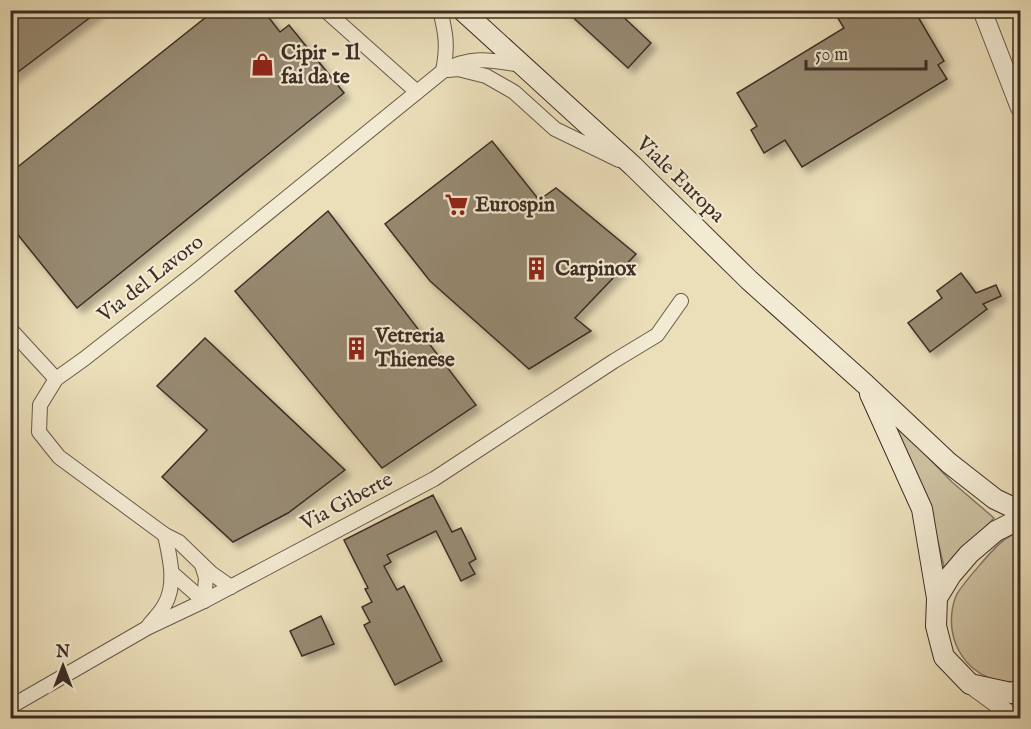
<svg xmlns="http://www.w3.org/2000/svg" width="1031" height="729" viewBox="0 0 1031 729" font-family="'IM FELL English',serif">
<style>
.green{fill:#cdc1a1;stroke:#857763;stroke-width:1.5}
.building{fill:#978a72;stroke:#3d2d25;stroke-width:1.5;filter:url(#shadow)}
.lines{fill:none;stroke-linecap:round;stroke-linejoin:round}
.minor-casing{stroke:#685a4a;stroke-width:16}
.tertiary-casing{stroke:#685a4a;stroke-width:20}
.secondary-casing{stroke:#3d2d25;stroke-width:22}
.minor{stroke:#f2ead2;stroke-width:14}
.tertiary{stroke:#f2ead2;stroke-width:18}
.secondary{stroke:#f2ead2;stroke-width:20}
.labels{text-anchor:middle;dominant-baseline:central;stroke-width:4.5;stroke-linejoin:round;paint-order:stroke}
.poi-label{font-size:21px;font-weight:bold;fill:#3d2d25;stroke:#f2ead2;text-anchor:start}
.street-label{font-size:21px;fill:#3d2d25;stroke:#f2ead2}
</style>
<defs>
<filter id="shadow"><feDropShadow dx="5.5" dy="5.5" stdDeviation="3" flood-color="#0004"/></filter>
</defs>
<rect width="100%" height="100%" fill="#ebdfba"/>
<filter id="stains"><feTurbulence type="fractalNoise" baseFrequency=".00333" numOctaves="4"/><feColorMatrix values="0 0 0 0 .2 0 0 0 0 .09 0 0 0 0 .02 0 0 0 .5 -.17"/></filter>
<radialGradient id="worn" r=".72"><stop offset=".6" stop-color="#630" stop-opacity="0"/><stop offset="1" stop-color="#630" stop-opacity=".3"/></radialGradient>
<!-- green -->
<g class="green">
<polygon points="877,405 952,482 994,518 945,571 929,504"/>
<path d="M1020 531V681C971 688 939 640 956 596 959 588 996 545 1004 540 1009 536 1015 534 1020 531Z"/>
</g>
<!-- building -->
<g class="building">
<polygon points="10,10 100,10 10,78"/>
<polygon points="215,10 263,10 280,32 289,25 344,93 77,308 10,225 10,173"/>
<polygon points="565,10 616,10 651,43 628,68"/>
<polygon points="833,10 914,10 944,61 938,65 947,79 802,167 785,140 764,153 751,130 757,126 737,93 844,28"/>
<polygon points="492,141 539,200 556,188 636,254 575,318 591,331 529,369 430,281 385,224"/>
<polygon points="328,211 476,405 382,468 235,291"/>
<polygon points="961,273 976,293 996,285 1001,296 983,304 987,309 930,352 908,323 942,298 937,291"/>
<polygon points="205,338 345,470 288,513 233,542 162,477 207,430 157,386"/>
<polygon points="433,495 452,532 461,528 476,559 469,563 475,574 461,581 436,531 387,555 391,562 384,566 397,590 404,586 442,661 395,685 364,625 370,622 362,607 372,602 365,589 368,588 344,540"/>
<polygon points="321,616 334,644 302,656 290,631"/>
</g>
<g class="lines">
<defs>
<g id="minor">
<polyline points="325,10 417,92"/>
<path d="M440 10C446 34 448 46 443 71"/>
<polyline points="448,70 458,69 486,76 514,92 555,129 619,160"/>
<polyline points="10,329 56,379"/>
<polyline points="202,565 206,578 204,601"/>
<polyline points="172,573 204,601"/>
<path d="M231 587 211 573 179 542 165 535 59 457 39 432 40 405 56 379 84 359 194 273 443 71C471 55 492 60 521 65"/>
<path d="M149 625C154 619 160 613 164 606 177 585 170 558 165 535"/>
<polyline points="10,707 147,628 204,601 434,479 614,361 657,335 681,301"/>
</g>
<g id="tertiary">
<polyline points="982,10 1020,108"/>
<polyline points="970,684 996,703 1012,718"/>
</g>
<g id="secondary">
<polyline points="462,10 633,166 749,280 865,384 949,463 995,499 1020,511"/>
<polyline points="870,394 922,509 937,598"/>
<polyline points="1020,519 996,531 969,554 951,575 937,598 936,626 944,657 970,684 1011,693 1020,690"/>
</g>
</defs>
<!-- minor casing -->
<use href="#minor" class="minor-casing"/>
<!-- tertiary casing -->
<use href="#tertiary" class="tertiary-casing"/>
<!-- secondary casing -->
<use href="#secondary" class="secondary-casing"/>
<!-- minor -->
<use href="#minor" class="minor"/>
<!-- tertiary -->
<use href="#tertiary" class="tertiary"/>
<!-- secondary -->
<use href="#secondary" class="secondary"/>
</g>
<!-- icons -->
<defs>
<symbol id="shop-bare" viewBox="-9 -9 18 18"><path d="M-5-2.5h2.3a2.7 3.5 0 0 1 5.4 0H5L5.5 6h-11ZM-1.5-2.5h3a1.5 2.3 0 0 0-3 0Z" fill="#8f2418" stroke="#f2ead2" stroke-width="2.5" paint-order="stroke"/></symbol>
<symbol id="supermarket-bare" viewBox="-9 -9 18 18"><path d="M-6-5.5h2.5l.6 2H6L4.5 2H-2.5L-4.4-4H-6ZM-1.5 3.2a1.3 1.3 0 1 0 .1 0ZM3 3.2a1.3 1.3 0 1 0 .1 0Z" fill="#8f2418" stroke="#f2ead2" stroke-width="2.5" paint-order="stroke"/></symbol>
<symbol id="building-bare" viewBox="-9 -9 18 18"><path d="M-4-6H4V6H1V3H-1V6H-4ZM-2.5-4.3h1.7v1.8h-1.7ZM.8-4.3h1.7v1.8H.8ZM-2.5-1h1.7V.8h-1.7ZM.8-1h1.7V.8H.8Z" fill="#8f2418" stroke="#f2ead2" stroke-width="2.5" paint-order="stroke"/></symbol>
</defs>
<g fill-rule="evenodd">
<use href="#shop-bare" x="246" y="48" width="33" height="33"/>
<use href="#supermarket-bare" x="440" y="188" width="33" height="33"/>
<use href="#building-bare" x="520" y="252" width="33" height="33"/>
<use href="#building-bare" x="340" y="332" width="33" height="33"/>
</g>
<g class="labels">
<!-- poi labels -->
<g class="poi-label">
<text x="281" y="53">Cipir - Il<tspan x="281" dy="24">fai da te</tspan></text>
<text x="475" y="205">Eurospin</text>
<text x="555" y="269">Carpinox</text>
<text x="375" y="336">Vetreria<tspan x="375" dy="24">Thienese</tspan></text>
</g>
<!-- street labels -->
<g class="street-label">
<text transform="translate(680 180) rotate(44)">Viale Europa</text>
<text transform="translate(151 279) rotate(-38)">Via del Lavoro</text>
<text transform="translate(347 502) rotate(-28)">Via Giberte</text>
</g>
</g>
<!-- margin -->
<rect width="1031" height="729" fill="none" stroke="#ebdfba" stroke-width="36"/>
<rect x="12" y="12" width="1007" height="705" fill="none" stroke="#3d2d25" stroke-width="3"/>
<rect x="18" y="18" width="995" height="693" fill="none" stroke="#3d2d25" stroke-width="1.5"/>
<!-- north arrow -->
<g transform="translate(63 666)" stroke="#f2ead2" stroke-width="4.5" paint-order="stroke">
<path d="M0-4.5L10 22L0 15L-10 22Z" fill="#3d2d25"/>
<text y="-9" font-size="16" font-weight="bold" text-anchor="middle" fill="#3d2d25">N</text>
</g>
<!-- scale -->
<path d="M806 60v9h120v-9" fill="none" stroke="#3d2d25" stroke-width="3"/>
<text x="815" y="60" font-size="18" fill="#3d2d25" stroke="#f2ead2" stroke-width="4.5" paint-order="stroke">50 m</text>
<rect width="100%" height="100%" filter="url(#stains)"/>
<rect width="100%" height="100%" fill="url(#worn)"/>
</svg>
